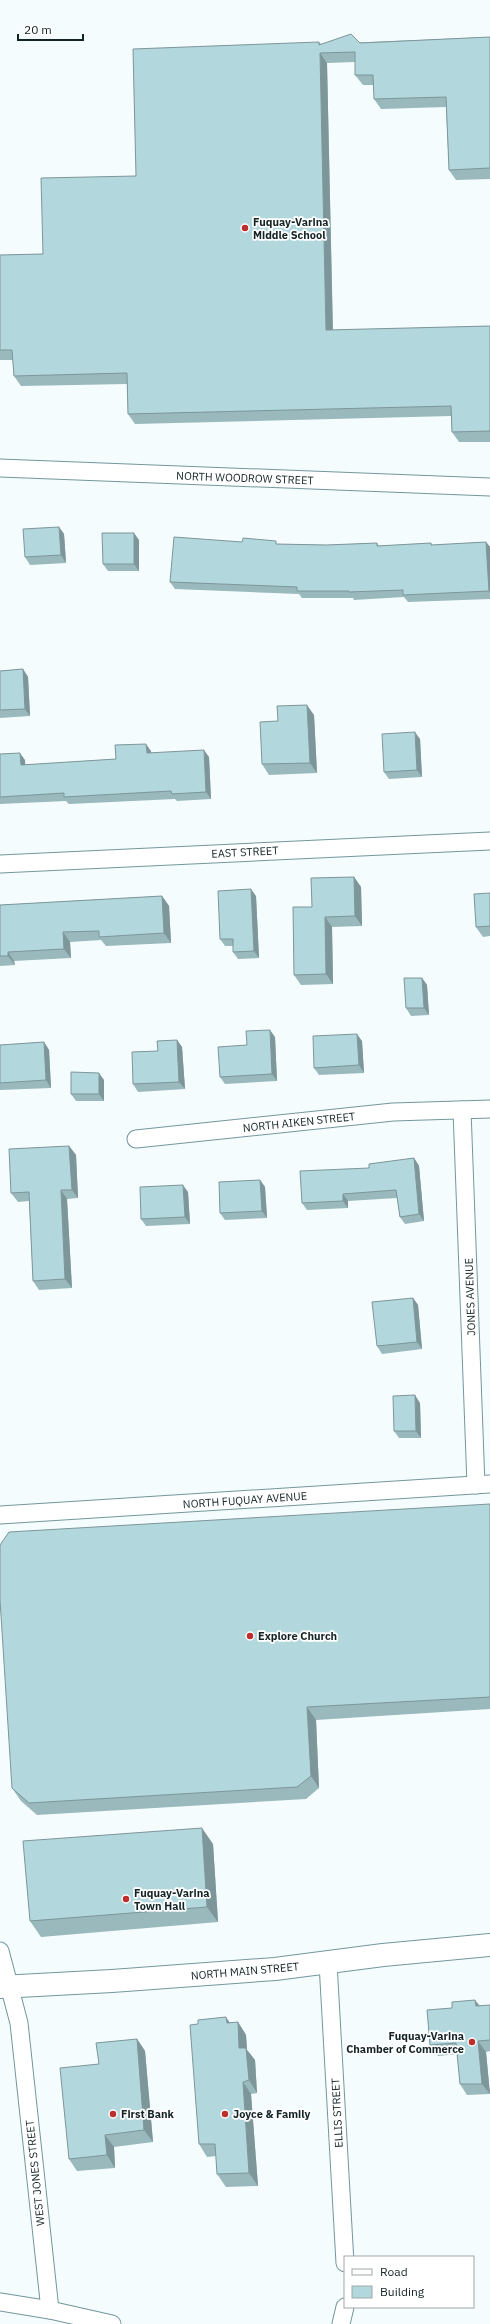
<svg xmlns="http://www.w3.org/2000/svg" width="490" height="2324" viewBox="0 0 490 2324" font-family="'IBM Plex Sans',sans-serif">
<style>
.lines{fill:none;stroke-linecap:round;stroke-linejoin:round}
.street-casing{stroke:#73979c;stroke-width:19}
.primary-casing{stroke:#73979c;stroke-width:24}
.street{stroke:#fff;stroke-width:17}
.primary{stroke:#fff;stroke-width:22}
.wall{fill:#99b9bd}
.shaded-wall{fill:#7d969a}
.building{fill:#b2d7dc;stroke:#7d969a}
.poi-dot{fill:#bd2f2c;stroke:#fff;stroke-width:1.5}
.labels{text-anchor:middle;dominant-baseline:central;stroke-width:3.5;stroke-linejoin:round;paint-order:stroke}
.poi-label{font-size:11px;font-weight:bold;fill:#142324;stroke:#fff;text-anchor:start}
.street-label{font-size:11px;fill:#142324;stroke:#fff}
</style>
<rect width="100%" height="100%" fill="#f5fcfd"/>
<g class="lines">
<defs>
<g id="street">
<polyline points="0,468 490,487"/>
<polyline points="0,864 490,841"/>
<polyline points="462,1110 476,1485"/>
<polyline points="136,1139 393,1112 490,1109"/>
<polyline points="0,1515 490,1484"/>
<polyline points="0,1951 19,2023 50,2310 0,2302"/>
<polyline points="328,1963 345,2263"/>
<polyline points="50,2310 112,2324"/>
<polyline points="341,2324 345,2307"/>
</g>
<polyline id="primary" points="0,1987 112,1981 275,1969 383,1955 490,1945"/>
</defs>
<!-- street casing -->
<use href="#street" class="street-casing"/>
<!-- primary casing -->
<use href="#primary" class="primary-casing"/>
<!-- street -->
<use href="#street" class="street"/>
<!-- primary -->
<use href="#primary" class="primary"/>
</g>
<!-- wall -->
<g class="wall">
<polygon points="490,37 490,179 456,180 449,170 446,107 381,109 374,99 374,85 363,85 355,75 355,62 327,63 333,330 490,326 490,442 459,442 452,432 451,416 135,424 128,414 127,384 21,386 14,376 13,360 0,360 0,255 43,254 136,176 319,42 321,44"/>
<polygon points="59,527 64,534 66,563 30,565 25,557"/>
<polygon points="139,540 139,571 108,571 103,564"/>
<polygon points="486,542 490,547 490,599 408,602 404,597 354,600 353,598 302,598 299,594 175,589 170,582 279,544 326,545 377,543 379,546 431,543 432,545"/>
<polygon points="23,669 28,677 30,716 0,718 0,671"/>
<polygon points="314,715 317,773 269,775 262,764 278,721"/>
<polygon points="420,739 422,777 389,779 384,772"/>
<polygon points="151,751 151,753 209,757 211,799 177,801 175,799 69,804 66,801 0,804 0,754 25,760 25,765 116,759"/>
<polygon points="354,877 361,887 362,926 332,927 333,984 301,985 294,975 312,907"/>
<polygon points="490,893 490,936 483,937 476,927"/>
<polygon points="162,896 169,906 171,943 106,946 101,940 70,942 71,958 14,961 15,965 0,966 0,905"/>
<polygon points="256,896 259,958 238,959 233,952 233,946 225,946 220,939"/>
<polygon points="422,978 427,985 429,1015 411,1016 406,1008"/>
<polygon points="275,1037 277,1081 225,1084 220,1077 247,1045"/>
<polygon points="177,1040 182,1047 185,1089 138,1092 133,1084 158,1051"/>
<polygon points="362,1041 364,1073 319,1075 314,1068"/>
<polygon points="44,1042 49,1050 51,1088 0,1090 0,1045"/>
<polygon points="104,1080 104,1101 76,1101 71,1094"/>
<polygon points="69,1146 76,1155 78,1198 67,1199 72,1288 39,1290 33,1281 29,1201 18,1202 11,1193"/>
<polygon points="414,1158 419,1166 424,1221 405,1224 400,1217 397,1198 348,1201 348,1208 307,1210 302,1203 369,1168"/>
<polygon points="260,1180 265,1187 267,1218 225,1220 220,1213"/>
<polygon points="188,1192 190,1224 146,1226 141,1219"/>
<polygon points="413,1298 418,1305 422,1349 382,1354 377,1346"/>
<polygon points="420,1403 421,1438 399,1438 394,1431"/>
<polygon points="490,1504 490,1709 316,1720 319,1788 306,1799 37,1815 21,1801 12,1788"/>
<polygon points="213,1844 218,1922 41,1937 30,1921"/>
<polygon points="490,2005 490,2051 486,2052 490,2094 467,2095 460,2084 457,2054 438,2056 430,2045 479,2006"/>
<polygon points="238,2022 246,2035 247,2050 255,2060 257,2093 251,2094 258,2186 226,2187 217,2174 216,2156 207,2157 199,2144 230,2023"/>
<polygon points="137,2039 145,2051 153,2142 114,2147 115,2168 77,2171 69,2159 99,2064"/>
</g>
<!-- shaded-wall -->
<g class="shaded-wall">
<polygon points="320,53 327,63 333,340 326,330"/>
<polygon points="59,527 64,534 66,563 61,555"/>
<polygon points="134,533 139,540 139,571 134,564"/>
<polygon points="486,542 490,547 490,593 489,591"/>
<polygon points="23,669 28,677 30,716 25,709"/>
<polygon points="307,705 314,715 317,773 310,763"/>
<polygon points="415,732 420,739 422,777 417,770"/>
<polygon points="146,744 151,751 152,760 147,753"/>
<polygon points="204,750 209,757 211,799 206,792"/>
<polygon points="20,753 25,760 26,773 21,765"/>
<polygon points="354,877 361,887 362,926 355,916"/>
<polygon points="251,889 256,896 259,958 254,951"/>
<polygon points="162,896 169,906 171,943 164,933"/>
<polygon points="325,917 332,927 333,984 326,974"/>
<polygon points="63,932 70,942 71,958 64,949"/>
<polygon points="8,952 14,961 15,965 8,956"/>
<polygon points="422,978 427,985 429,1015 424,1008"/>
<polygon points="270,1030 275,1037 277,1081 272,1074"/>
<polygon points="357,1034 362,1041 364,1073 359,1065"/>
<polygon points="177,1040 182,1047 185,1089 179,1082"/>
<polygon points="44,1042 49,1050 51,1088 46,1080"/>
<polygon points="99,1073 104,1080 104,1101 99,1094"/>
<polygon points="69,1146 76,1155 78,1198 72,1190"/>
<polygon points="414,1158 419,1166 424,1221 419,1214"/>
<polygon points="260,1180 265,1187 267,1218 262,1211"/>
<polygon points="183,1185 188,1192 190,1224 185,1217"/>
<polygon points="61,1190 67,1199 72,1288 65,1279"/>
<polygon points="343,1194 348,1201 348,1208 343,1201"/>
<polygon points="413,1298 418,1305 422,1349 417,1342"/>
<polygon points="415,1395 420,1403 421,1438 416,1431"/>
<polygon points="307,1707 316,1720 319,1788 311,1776"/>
<polygon points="202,1828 213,1844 218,1922 207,1907"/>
<polygon points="475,2000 483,2010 476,2006"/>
<polygon points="226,2017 234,2029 227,2023"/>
<polygon points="238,2022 246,2035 247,2050 255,2060 257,2093 249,2080 239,2048"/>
<polygon points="137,2039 145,2051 153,2142 144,2130"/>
<polygon points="478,2041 486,2052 490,2094 482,2084"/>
<polygon points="243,2082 251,2094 258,2186 249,2173"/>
<polygon points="105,2135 114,2147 115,2168 107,2155"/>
</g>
<!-- building -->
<g class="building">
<polygon points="351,34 360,43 490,37 490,168 449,170 446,97 374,99 373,75 355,75 355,52 320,53 326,330 490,326 490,431 452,432 451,406 128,414 127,373 14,376 12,350 0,350 0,255 43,254 41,178 136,176 133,49 319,42 319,45"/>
<polygon points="59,527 61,555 25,557 23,529"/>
<polygon points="102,533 134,533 134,564 103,564"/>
<polygon points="174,537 242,542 243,538 276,541 276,544 326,545 377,543 377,546 431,543 431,545 486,542 489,591 403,595 403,590 349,592 349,591 297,591 297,587 170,582"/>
<polygon points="23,669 25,709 0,710 0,671"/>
<polygon points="307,705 310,763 262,764 260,722 278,721 277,706"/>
<polygon points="415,732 417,770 384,772 382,734"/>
<polygon points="146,744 147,753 204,750 206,792 172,794 171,791 64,797 64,793 0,797 0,754 20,753 21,765 116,759 115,745"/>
<polygon points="354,877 355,916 325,917 326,974 294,975 293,907 312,907 311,878"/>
<polygon points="251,889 254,951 233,952 233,939 220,939 218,891"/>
<polygon points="490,893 490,926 476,927 474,894"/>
<polygon points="162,896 164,933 99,937 99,931 63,932 64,949 8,952 8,956 0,956 0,905"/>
<polygon points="404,978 422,978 424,1008 406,1008"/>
<polygon points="270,1030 272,1074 220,1077 218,1047 247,1045 246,1031"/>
<polygon points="357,1034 359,1065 314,1068 313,1036"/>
<polygon points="177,1040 179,1082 133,1084 132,1052 158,1051 157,1041"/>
<polygon points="44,1042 46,1080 0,1083 0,1045"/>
<polygon points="71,1072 99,1073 99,1094 71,1094"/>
<polygon points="69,1146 72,1190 61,1190 65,1279 33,1281 29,1192 11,1193 9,1149"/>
<polygon points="414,1158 419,1214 400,1217 396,1190 343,1194 343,1201 302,1203 300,1171 369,1168 369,1164"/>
<polygon points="260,1180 262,1211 220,1213 219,1182"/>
<polygon points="183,1185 185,1217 141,1219 140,1187"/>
<polygon points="413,1298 417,1342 377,1346 372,1302"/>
<polygon points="415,1395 416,1431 394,1431 393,1396"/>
<polygon points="490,1504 490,1697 307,1707 311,1776 297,1787 29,1803 12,1788 0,1600 0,1545 9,1532"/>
<polygon points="202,1828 207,1907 30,1921 23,1841"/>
<polygon points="475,2000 476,2006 490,2005 490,2040 478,2041 482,2084 460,2084 456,2043 430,2045 427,2010 452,2008 452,2002"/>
<polygon points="226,2017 227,2023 238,2022 239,2048 246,2048 249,2080 243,2082 249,2173 217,2174 215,2144 199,2144 190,2025 198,2024 198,2020"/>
<polygon points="137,2039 144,2130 105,2135 107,2155 69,2159 60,2068 99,2064 96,2043"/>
</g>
<!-- markers -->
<g class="poi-dot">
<circle cx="245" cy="228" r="4"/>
<circle cx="250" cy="1636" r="4"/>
<circle cx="126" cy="1899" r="4"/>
<circle cx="472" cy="2042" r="4"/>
<circle cx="113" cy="2114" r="4"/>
<circle cx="225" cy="2114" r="4"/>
</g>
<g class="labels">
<!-- poi labels -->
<g class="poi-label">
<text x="253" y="222">Fuquay-Varina<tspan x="253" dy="13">Middle School</tspan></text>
<text x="258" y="1636">Explore Church</text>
<text x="134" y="1893">Fuquay-Varina<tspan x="134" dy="13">Town Hall</tspan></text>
<text x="464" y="2036" text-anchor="end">Fuquay-Varina<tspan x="464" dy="13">Chamber of Commerce</tspan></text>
<text x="121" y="2114">First Bank</text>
<text x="233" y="2114">Joyce &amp; Family</text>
</g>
<!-- street labels -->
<g class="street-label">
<text transform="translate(245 478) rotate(2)">NORTH WOODROW STREET</text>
<text transform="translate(245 852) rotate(-3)">EAST STREET</text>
<text transform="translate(299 1122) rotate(-6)">NORTH AIKEN STREET</text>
<text transform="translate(470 1297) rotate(-92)">JONES AVENUE</text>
<text transform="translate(245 1500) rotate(-4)">NORTH FUQUAY AVENUE</text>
<text transform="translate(245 1971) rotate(-5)">NORTH MAIN STREET</text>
<text transform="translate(337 2113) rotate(-93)">ELLIS STREET</text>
<text transform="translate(35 2173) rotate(-96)">WEST JONES STREET</text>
</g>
</g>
<!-- legend -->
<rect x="344" y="2256" width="130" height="52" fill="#ffffff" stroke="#a1a7a7"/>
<rect x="352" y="2269" width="20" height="6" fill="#ffffff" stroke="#a1a7a7"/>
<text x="380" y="2276" font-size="12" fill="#142324">Road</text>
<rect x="352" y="2286" width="20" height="12" fill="#b2d7dc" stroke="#a1a7a7"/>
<text x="380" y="2296" font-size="12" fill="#142324">Building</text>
<!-- scale -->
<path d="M18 34v6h65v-6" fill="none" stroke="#142324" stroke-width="2"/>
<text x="24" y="34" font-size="12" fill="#142324" stroke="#ffffff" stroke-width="3" paint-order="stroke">20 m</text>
</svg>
